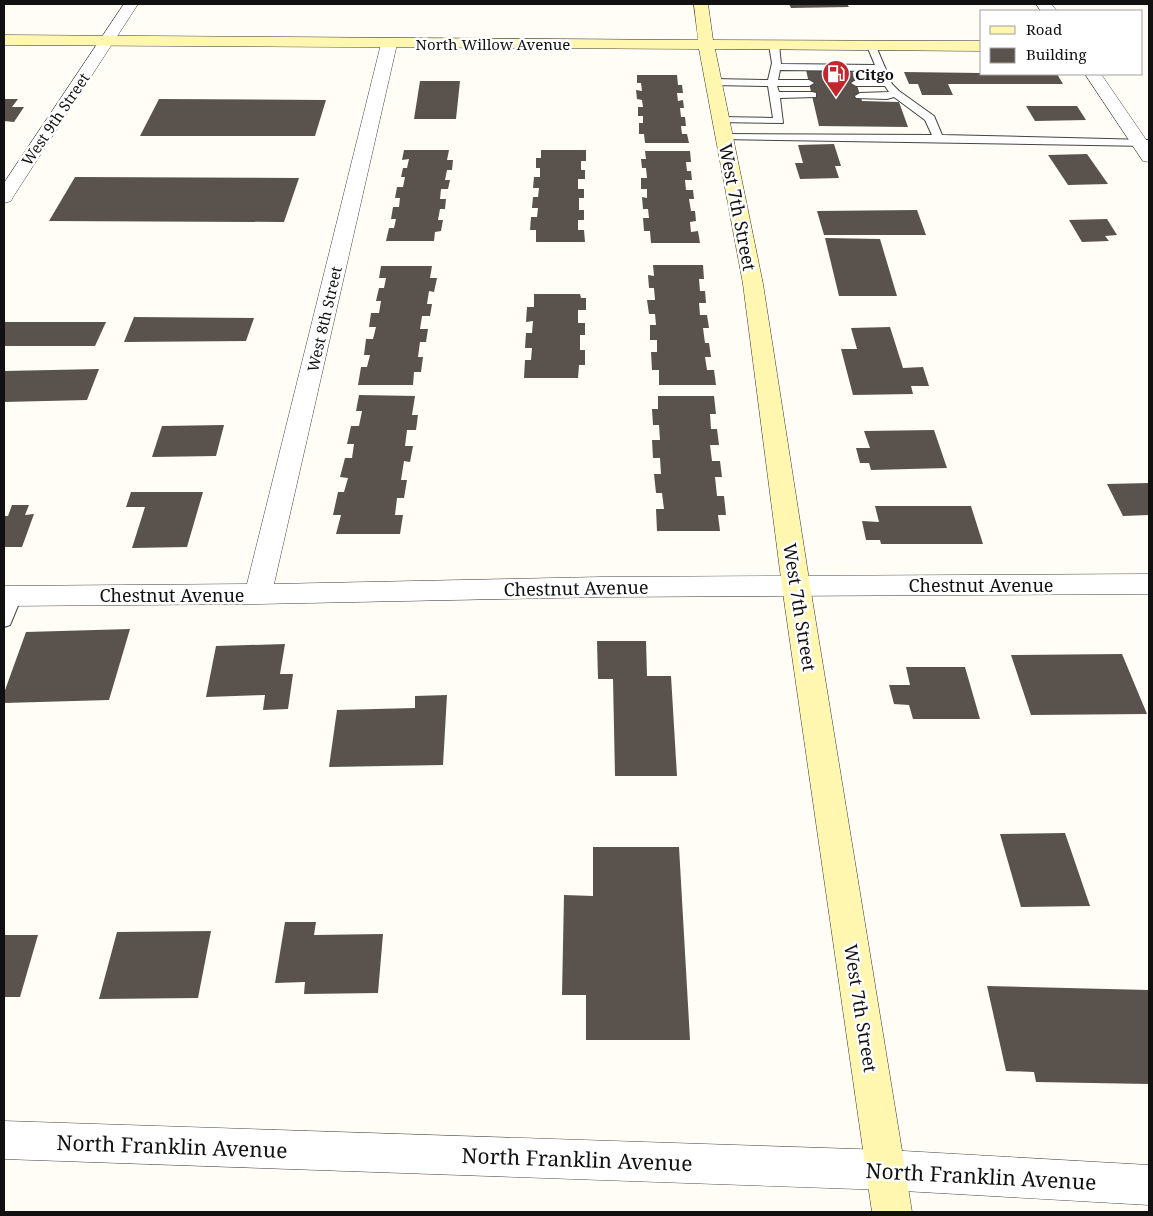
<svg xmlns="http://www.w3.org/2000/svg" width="1153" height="1216" viewBox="0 0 1153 1216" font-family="'Noto Serif',serif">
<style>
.building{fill:#5a524d}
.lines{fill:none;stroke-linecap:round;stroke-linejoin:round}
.lane-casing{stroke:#444;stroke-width:2}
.street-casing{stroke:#444;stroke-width:1}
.secondary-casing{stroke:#333;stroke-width:1}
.lane{fill:#fff;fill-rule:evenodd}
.street{fill:#fff;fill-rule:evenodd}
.secondary{fill:#fff6b0;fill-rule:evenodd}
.labels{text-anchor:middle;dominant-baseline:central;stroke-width:5;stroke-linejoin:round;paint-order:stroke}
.far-street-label{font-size:15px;fill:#111;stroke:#fff}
.far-poi-label{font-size:15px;font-weight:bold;fill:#111;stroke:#fff;text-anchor:start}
.street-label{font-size:18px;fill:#111;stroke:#fff}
.near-street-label{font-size:21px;fill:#111;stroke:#fff}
</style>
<rect width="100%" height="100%" fill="#fffdf5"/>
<!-- building -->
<g class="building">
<polygon points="789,4 847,4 849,7 791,8"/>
<polygon points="806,70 852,70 862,101 899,102 908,127 819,126"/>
<polygon points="904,72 1057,74 1063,84 948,84 953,95 922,95 918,84 909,84"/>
<polygon points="637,75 677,75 678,85 682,85 683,93 677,93 678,101 683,100 684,108 680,108 681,117 685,117 686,126 681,126 682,134 687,134 689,143 645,143 644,134 639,134 639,123 643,123 643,116 638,116 638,107 643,107 642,100 637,99 636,90 642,91 641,83 637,83"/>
<polygon points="420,81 460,81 456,119 414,119"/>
<polygon points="4,99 18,99 12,107 24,107 14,122 4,121"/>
<polygon points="159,99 326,100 315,136 140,136"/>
<polygon points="1026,106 1077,106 1086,120 1035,121"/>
<polygon points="834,144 841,166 835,166 839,178 800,179 795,163 803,163 798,145"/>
<polygon points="404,150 449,150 447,160 453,160 452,170 447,170 445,180 450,180 448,189 441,189 440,199 446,199 445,209 440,209 438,220 443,220 441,231 435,232 434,241 386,241 389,228 394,228 396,219 391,219 393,207 399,207 400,198 395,198 397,187 403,187 405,177 401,177 403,168 407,168 409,159 402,160"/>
<polygon points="541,150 586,150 586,161 581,161 581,170 585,170 585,179 578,179 578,189 584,189 584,198 579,198 579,210 584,210 584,220 578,220 578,230 584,230 585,242 536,242 536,230 530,230 531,217 537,217 538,208 532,208 533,197 538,197 539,188 533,188 534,177 540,177 540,168 536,168 536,158 541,158"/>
<polygon points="645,151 690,151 691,162 686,162 687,171 691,171 692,180 685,180 686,190 693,190 694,199 689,199 691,211 695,211 696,221 690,222 691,232 698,231 700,243 651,243 650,231 644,231 643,218 649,218 648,209 643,209 642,197 647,198 647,189 641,189 641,178 647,178 646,168 642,168 641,159 646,159"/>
<polygon points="1087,154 1108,184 1068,185 1048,155"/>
<polygon points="75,177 299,178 284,222 49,221"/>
<polygon points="917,210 926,235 824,235 817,211"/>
<polygon points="1107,219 1117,235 1105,236 1109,241 1082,242 1069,220"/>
<polygon points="825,238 880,239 897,296 839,296"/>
<polygon points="653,265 703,265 704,279 699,279 700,291 705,291 706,303 699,303 700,315 707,315 709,328 703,328 705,343 709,343 711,357 705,357 707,370 714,370 716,385 659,385 659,370 652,370 651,352 657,352 657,340 650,340 650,325 656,325 655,314 649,314 647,300 655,300 654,288 649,288 648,275 654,276"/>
<polygon points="381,266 432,266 430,278 437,278 434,292 429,291 427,304 432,304 430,316 422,316 420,329 428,329 426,342 420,342 418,357 423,357 421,372 414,372 413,385 358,385 361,367 367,367 370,355 364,355 366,339 373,339 376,327 369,327 371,313 379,313 381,301 376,301 379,288 384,288 386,278 379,278"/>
<polygon points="534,294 580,294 581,298 586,298 586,310 578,310 578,323 585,323 585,335 580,335 580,350 585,350 585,365 579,365 578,378 524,378 525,360 531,360 532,348 525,348 526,333 532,333 533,321 526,322 527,307 534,307"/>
<polygon points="134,317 254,318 246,341 124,342"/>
<polygon points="4,322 106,322 95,346 4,346"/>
<polygon points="890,327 903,368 923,367 929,386 911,386 913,394 853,395 841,349 857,349 851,328"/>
<polygon points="99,369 87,400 4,402 4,371"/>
<polygon points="359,395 415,396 412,415 418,415 416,430 407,430 405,446 413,446 410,462 404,461 401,480 407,480 404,498 397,498 395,515 403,515 400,534 336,534 341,515 333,515 338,492 344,492 348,478 340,477 345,458 352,458 354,444 347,444 351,426 359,426 362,411 356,411"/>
<polygon points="658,396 714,396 716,414 710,414 711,429 717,429 719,445 710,445 712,461 720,461 722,477 715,477 717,496 724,496 726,515 718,515 720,531 657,531 656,509 664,509 662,493 656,493 654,474 661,474 660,458 653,458 652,440 660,440 659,425 653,425 652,409 658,409"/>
<polygon points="224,425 216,456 152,457 162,426"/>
<polygon points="934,430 947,468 871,470 869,463 860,463 856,448 870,448 864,431"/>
<polygon points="1149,483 1149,515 1123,516 1107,484"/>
<polygon points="131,492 203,492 187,547 132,548 145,507 126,507"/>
<polygon points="12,505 29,505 25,515 34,514 22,547 4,547 4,516 8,516"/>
<polygon points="875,506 971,506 983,544 881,544 880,540 866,540 862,521 879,522"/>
<polygon points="130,629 109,700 4,703 4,693 26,632"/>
<polygon points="597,641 646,641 647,676 671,676 677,776 615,776 613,679 598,679"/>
<polygon points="285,644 280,674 293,674 288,709 263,710 265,695 206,697 216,646"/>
<polygon points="1122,654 1147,714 1031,715 1011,655"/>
<polygon points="906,667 965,667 980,719 913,719 909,705 894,704 889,685 910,685"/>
<polygon points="447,695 443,765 329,767 337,710 415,708 415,696"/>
<polygon points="1065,833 1090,906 1021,907 1000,834"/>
<polygon points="593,847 679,847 690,1040 586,1040 586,995 562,995 564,895 593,896"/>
<polygon points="285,922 316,922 314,935 383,934 378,993 304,994 305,982 275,983"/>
<polygon points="211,931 198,998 99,999 117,932"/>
<polygon points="4,935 38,935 20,997 4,997"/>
<polygon points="987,986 1149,990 1149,1084 1036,1082 1034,1072 1006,1071"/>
</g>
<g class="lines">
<defs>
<g id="lane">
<polygon points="774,42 779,45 781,64 875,65 867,46 875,44 892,84 899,91 934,116 942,135 1149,140 1149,146 721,139 721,135 725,134 932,135 925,120 894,97 887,99 856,98 855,96 860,93 889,92 885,86 856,86 851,83 856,80 882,80 878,71 780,70 778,80 809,80 814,83 809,86 777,86 779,92 812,92 816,93 816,97 780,98 783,123 717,122 716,120 721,117 773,118 768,86 714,85 709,82 714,79 768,80 772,63 769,45"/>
<polygon points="14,590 20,592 22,596 10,625 4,627 4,601 8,592"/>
</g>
<g id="street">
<polygon points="124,4 138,4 13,197 11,201 4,203 4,183"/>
<polygon points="1036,4 1051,4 1057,11 1041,11"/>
<polygon points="389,39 397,44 274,584 601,577 1149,574 1149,594 601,597 258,604 4,606 4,586 247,584 381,44"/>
<polygon points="1085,74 1101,74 1149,144 1149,162 1143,161"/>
<polygon points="4,1121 886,1150 1149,1165 1149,1205 886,1190 4,1159"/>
</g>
<polygon id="secondary" points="694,4 708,4 713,40 982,41 982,51 715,49 763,284 810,586 912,1212 872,1212 782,586 743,284 699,49 4,45 4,35 698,40"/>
</defs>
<!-- lane casing -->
<use href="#lane" class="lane-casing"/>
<!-- street casing -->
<use href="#street" class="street-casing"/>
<!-- secondary casing -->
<use href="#secondary" class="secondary-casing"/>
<!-- lane -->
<use href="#lane" class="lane"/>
<!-- street -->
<use href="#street" class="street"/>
<!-- secondary -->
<use href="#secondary" class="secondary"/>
</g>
<!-- icons -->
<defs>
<symbol id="fuel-pin" viewBox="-11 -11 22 30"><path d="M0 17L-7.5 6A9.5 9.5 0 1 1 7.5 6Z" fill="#c4262e" stroke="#fff"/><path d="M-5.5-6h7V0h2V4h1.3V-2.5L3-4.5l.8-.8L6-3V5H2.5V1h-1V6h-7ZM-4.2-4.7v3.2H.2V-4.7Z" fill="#fff"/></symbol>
</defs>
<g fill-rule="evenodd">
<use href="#fuel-pin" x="820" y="58" width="32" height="43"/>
</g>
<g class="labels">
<!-- far-street labels -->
<g class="far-street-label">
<text x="493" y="44">North Willow Avenue</text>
<text transform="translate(55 119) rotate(-56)">West 9th Street</text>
<text transform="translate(324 319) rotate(-77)">West 8th Street</text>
</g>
<!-- far-poi labels -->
<g class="far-poi-label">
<text x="855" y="74">Citgo</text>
</g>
<!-- street labels -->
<g class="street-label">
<text transform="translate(738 207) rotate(79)">West 7th Street</text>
<text x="981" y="585">Chestnut Avenue</text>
<text transform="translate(576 588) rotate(-1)">Chestnut Avenue</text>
<text x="172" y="595">Chestnut Avenue</text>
<text transform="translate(800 607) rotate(81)">West 7th Street</text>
<text transform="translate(861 1008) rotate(81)">West 7th Street</text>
</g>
<!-- near-street labels -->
<g class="near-street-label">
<text transform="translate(172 1146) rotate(2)">North Franklin Avenue</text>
<text transform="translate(577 1159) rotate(2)">North Franklin Avenue</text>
<text transform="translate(981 1176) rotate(3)">North Franklin Avenue</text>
</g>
</g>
<!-- border -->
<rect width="1153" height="1216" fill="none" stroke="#111111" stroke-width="10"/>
<!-- legend -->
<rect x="980" y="10" width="162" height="65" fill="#ffffff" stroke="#a0a0a0"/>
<rect x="990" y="26" width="25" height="8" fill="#fff6b0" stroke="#a0a0a0"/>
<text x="1026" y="35" font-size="15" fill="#111111">Road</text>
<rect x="990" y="48" width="25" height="15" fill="#5a524d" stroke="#a0a0a0"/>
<text x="1026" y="60" font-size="15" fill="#111111">Building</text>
</svg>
